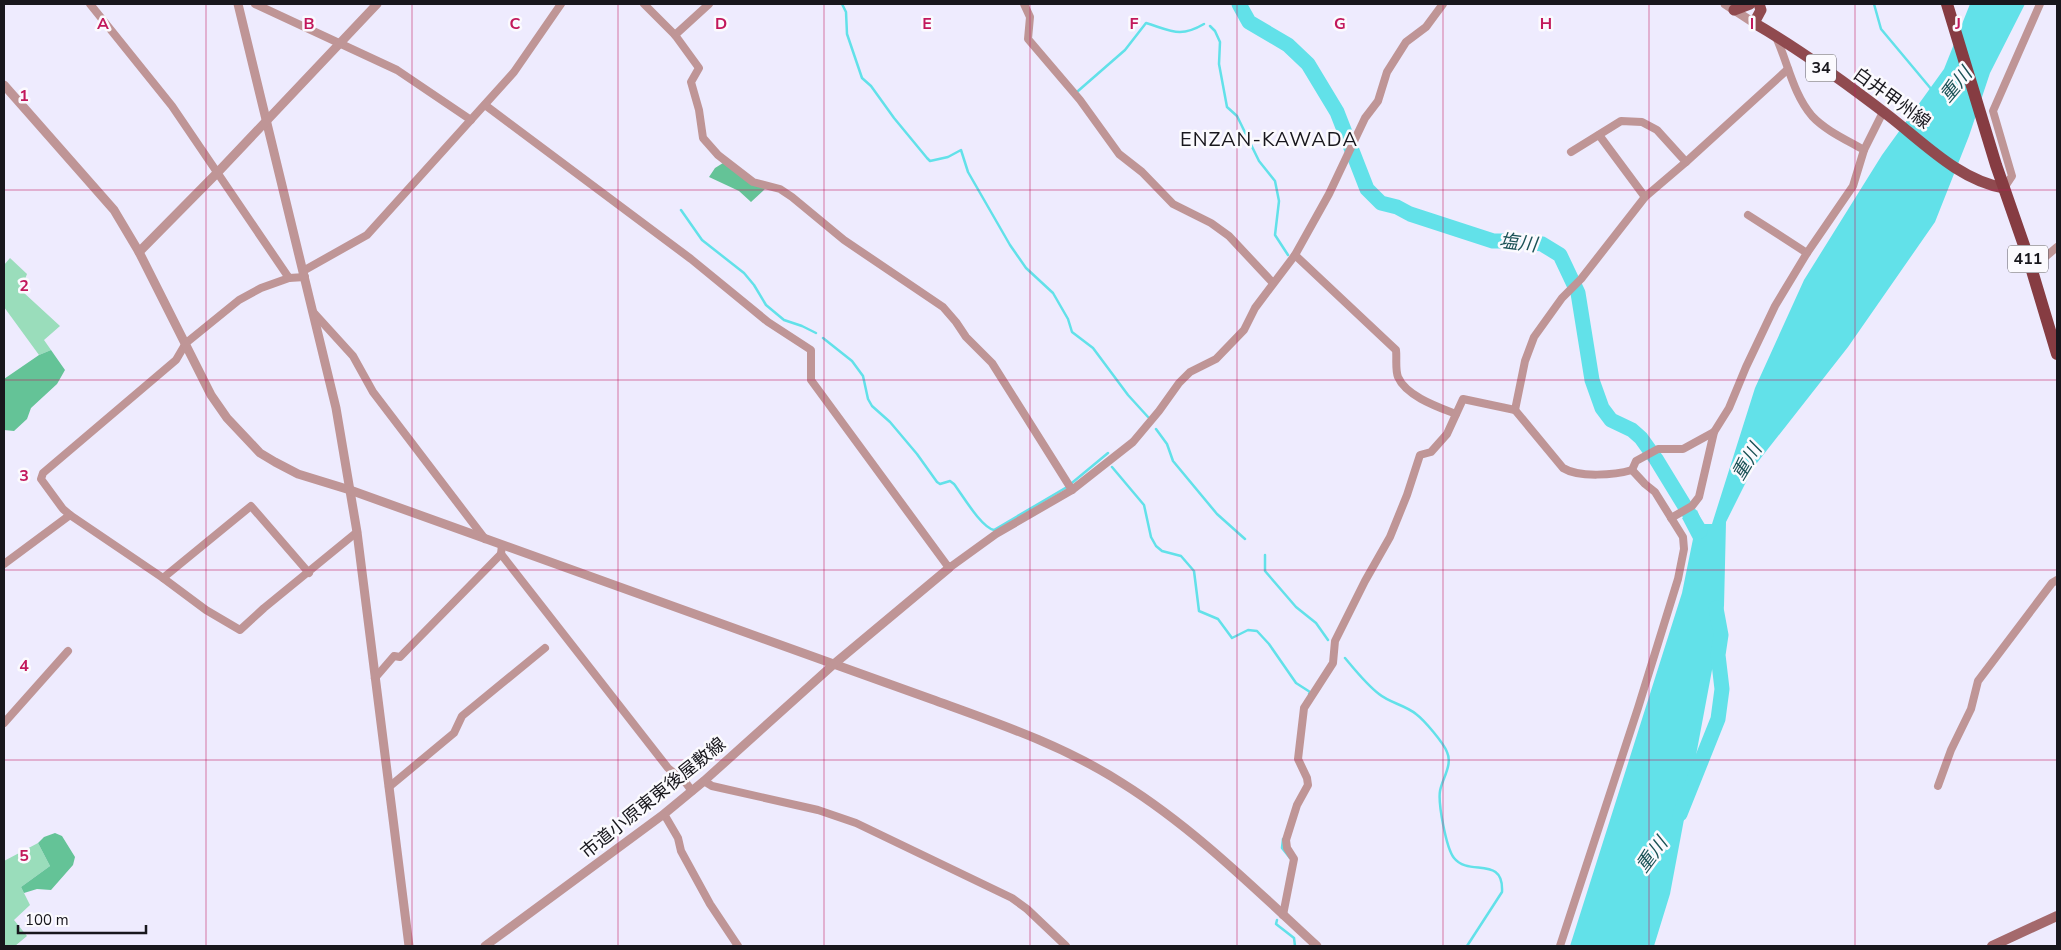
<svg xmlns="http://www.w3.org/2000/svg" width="2061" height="950" viewBox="0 0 2061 950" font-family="'Nunito Sans','Noto Sans JP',sans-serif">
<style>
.green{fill:#9addbb}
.forest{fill:#64c397}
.water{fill:#62e1e9}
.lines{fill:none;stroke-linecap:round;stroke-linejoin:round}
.stream{stroke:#62e1e9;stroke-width:2.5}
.river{stroke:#62e1e9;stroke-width:15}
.minor{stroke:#bf9596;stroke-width:8}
.tertiary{stroke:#bf9596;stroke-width:9}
.secondary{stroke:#a4696c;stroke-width:10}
.primary{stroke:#904a4f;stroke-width:11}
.trunk{stroke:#863c42;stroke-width:12}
.grid{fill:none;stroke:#c2185b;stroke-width:1;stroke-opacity:0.55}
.labels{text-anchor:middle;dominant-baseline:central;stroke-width:5;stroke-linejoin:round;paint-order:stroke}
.shield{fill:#fbfafe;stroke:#5c5b60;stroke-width:1}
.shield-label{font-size:16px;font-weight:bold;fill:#18171d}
.street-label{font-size:18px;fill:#18171d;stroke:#fbfafe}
.water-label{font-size:19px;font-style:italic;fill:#1b5256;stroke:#fbfafe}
.quarter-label{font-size:20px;letter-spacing:1px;fill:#18171d;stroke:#fbfafe}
.grid-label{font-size:16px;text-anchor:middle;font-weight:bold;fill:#c2185b;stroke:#fbfafe;stroke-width:5;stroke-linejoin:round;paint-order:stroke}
</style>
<rect width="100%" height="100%" fill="#eeebfe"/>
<!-- green -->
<g class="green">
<polygon points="10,258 27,274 25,279 29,284 23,292 60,326 44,340 51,350 39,355 4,307 4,265"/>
<polygon points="38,843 50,866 21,887 30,905 14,920 27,936 15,946 4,946 4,861"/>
</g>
<!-- forest -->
<g class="forest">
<polygon points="723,163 760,185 765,189 751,202 739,191 709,177 715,168"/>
<polygon points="51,350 65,370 57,384 31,408 27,419 14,431 4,430 4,379 39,355"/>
<polygon points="55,833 62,836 75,857 73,865 51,890 37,889 24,893 21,887 50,866 38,843 44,837"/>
</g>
<!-- water -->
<polygon class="water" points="1970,4 2025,4 1990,73 1969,136 1935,222 1848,347 1753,468 1726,522 1724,606 1670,894 1654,946 1570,946 1682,593 1693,539 1682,518 1697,510 1703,524 1712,524 1755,388 1804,280 1882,155 1944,69"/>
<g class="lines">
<!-- stream -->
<g class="stream">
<polyline points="842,4 846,12 847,34 862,78 871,86 894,118 927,158 930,161 948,157 961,150 968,172 1010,245 1026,268 1053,293 1068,319 1072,332 1093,348 1128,395 1148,417"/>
<polyline points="1874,4 1881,29 1932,90"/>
<polyline points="1210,26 1215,31 1220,42 1219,64 1227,107 1237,116 1259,161 1275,181 1279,201 1275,235 1288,255"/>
<path d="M1078 91 1125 50 1146 23C1172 31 1180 38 1204 24"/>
<polyline points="681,210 702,240 744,273 754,285 766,305 784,320 802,326 816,333"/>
<path d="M823 338 852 361 863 376 868 399 872 406 890 422 917 454 937 482 940 484 950 481 954 484C963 496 981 527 994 530L1067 487 1108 453"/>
<polyline points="1156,429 1167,444 1173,461 1217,514 1245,539"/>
<polyline points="1112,467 1144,505 1151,537 1156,546 1162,551 1181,556 1194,571 1199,611 1218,619 1232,638 1248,630 1257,631 1269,644 1296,683 1310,692 1309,694"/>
<polyline points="1265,555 1265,571 1296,607 1316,623 1328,640"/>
<path d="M1345 658C1356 671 1366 684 1379 694 1390 703 1405 705 1416 714 1424 720 1443 742 1447 752 1453 765 1442 779 1440 791 1438 803 1446 848 1454 858 1469 877 1504 855 1502 892L1467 946"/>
<polyline points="1283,839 1282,848 1290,858"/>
<polyline points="1277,920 1276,924 1294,938 1295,946"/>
</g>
<!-- river -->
<g class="river">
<polyline points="1239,4 1249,22 1288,45 1308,64 1337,112 1367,189 1381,203 1397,207 1410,214 1493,241 1520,241 1542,244 1560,255 1578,293 1592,380 1602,408 1611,420 1632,430 1641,438 1656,459 1700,531"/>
<polyline points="1680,814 1718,719 1722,689 1718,655 1721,635 1716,608"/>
</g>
<!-- minor -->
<g class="minor">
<polyline points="90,4 172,106 289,278 305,277"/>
<polyline points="255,4 397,70 471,120"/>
<polyline points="644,4 675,35 699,68 691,82 699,110 703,138 718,155 753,182 780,189 792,197 844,240 943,307 956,322 966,337 992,363 1072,490"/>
<polyline points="1024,4 1030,17 1028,39 1080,100 1119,154 1142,172 1173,204 1211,223 1229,236 1273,283"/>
<polyline points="675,35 709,4"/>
<polyline points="485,105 691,259 768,322 811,350 811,380 949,568 996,534 1072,490 1133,442 1159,411 1179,383 1190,372 1216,359 1244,330 1255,308 1295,255 1329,194 1365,118 1378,101 1387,72 1406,42 1426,27 1443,4"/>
<polyline points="1599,135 1645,197"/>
<polyline points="1864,150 1883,112"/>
<polyline points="1571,152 1621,121 1642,122 1657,130 1686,162"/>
<polyline points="2004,188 2012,176 1993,111 2040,4"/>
<polyline points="1748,215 1807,253"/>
<path d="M1295 255 1396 350C1397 357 1395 370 1398 377 1406 396 1438 407 1456 414"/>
<polyline points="2031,269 2057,247"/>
<polyline points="303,271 367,235 514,72 561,4"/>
<polyline points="289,278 261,288 239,300 186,343 176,360 43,473 41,479 63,509 70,515 163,578 206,610 240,630 264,608 357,532"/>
<polyline points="313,312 353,356 373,392 485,539"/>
<polyline points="1515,410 1525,361 1534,337 1562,298 1581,279 1645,197 1686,162 1788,69"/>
<polyline points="1671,518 1692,506 1699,497 1714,432"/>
<polyline points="502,545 501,554 668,768 686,783 692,791"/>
<polyline points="4,564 70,515"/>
<polyline points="163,578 251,506 309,573"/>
<polyline points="375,678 394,656 400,657 501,554"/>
<polyline points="4,723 68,651"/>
<polyline points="704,781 712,786 818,810 856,823 1012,898 1027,909 1066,946"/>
<polyline points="1938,786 1951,750 1971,709 1978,681 2052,583 2057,580"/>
<polyline points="389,787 454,733 462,716 545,648"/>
<polyline points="664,814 678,838 681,851 710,904 738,946"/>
<path d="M1283 915 1294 859 1287 848 1286 840 1297 805 1308 785 1307 778 1298 759 1304 708 1333 663 1335 641 1365 581 1390 537 1407 495 1420 455 1431 452 1447 434 1463 399 1515 410 1563 468C1579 478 1615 475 1632 470L1636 461 1658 449H1683L1714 432 1729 408 1746 367 1775 306 1807 253 1853 186 1864 150C1847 140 1826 131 1812 116 1793 94 1788 63 1776 37"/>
<polyline points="1560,946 1638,708 1678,579 1684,549 1683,537 1655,492 1645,484 1632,470"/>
</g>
<!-- tertiary -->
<g class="tertiary">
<polyline points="238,4 336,408 357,532 409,946"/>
<polyline points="1725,4 1754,23"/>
<path d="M4 85 114 210 139 252 211 395 227 418 260 453 275 462 298 474 350 490 931 699C997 723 1063 745 1122 783 1194 828 1255 889 1317 946"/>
<polyline points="139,252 218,172 377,4"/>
<polyline points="485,946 664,814 704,781 834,664 949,568"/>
</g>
<!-- secondary -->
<polyline class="secondary" points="1992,946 2057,916"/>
<!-- primary -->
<g class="primary">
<path d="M1759 4 1761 10 1754 23C1801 50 1846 83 1889 116 1925 144 1959 180 2004 188"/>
<polyline points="1734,10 1750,4"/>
</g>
<!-- trunk -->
<polyline class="trunk" points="1947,4 1996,165 2027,254 2057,354"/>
</g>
<!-- grid -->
<path class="grid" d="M206 4V946M412 4V946M618 4V946M824 4V946M1030 4V946M1237 4V946M1443 4V946M1649 4V946M1855 4V946M4 190H2057M4 380H2057M4 570H2057M4 760H2057"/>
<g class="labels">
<!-- shield labels -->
<g class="shield">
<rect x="1806" y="54.5" width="30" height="27" rx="4"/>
<rect x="2008" y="245.5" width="40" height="27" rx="4"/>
</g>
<g class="shield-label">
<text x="1821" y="68">34</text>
<text x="2028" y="259">411</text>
</g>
<!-- street labels -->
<g class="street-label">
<text transform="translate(1892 98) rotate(36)">白井甲州線</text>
<text transform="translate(653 798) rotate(-39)">市道小原東東後屋敷線</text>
</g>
<!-- water labels -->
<g class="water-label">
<text transform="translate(1956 85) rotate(-50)">重川</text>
<text transform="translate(1518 243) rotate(7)">塩川</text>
<text transform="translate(1747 462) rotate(-59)">重川</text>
<text transform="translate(1652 855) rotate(-53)">重川</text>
</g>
<!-- quarter labels -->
<g class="quarter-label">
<text x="1269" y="139">ENZAN-KAWADA</text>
</g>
</g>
<g class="grid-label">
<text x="103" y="29">A</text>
<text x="309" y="29">B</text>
<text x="515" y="29">C</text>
<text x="721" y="29">D</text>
<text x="927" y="29">E</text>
<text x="1134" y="29">F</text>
<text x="1340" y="29">G</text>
<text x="1546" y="29">H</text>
<text x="1752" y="29">I</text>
<text x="1958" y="29">J</text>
<text x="24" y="101">1</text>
<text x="24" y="291">2</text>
<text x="24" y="481">3</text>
<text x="24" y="671">4</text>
<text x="24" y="861">5</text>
</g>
<!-- border -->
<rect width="2061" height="950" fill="none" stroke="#18171d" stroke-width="10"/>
<!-- scale -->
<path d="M18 925v8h128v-8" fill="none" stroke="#18171d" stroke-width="2.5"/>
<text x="25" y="925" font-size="15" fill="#18171d" stroke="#fbfafe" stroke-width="4" paint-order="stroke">100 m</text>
</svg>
